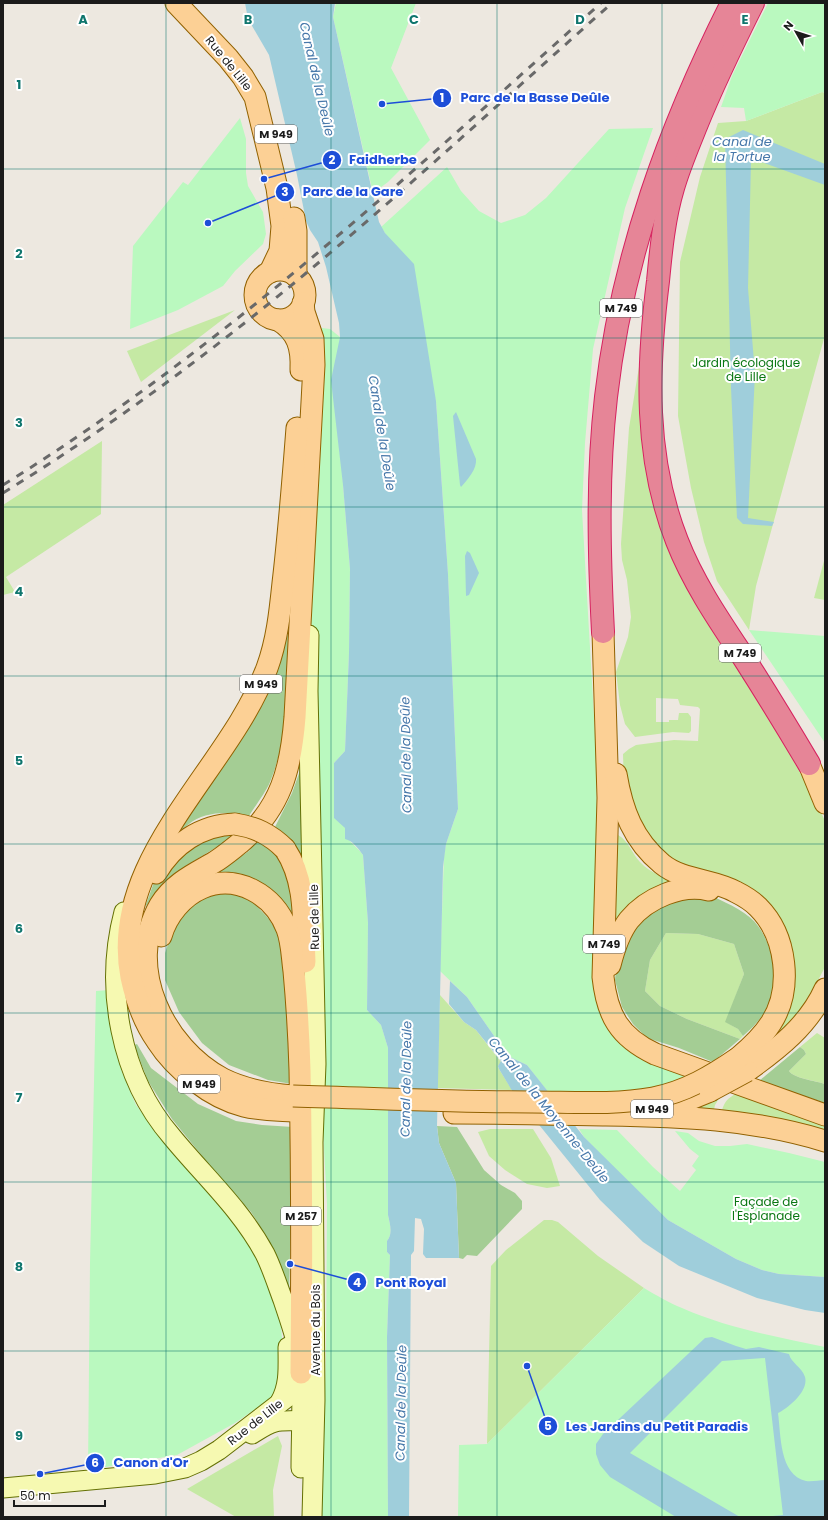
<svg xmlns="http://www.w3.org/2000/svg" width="828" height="1520" viewBox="0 0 828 1520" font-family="Poppins,sans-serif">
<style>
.grass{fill:#c5e9a4}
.forest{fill:#a4cd94}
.park{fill:#baf9bf}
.water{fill:#9fcedb}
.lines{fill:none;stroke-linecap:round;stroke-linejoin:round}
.secondary-casing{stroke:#647004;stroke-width:21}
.primary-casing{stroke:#916100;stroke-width:23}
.highway-casing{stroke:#d6225f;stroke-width:24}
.secondary{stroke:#f6f9b1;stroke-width:19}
.primary{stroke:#fcd095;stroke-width:21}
.highway{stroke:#e68597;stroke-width:22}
.rail{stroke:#696969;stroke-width:3;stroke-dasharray:8 8;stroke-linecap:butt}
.primary-bridge-casing{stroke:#916100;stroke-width:23;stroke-linecap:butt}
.primary-bridge{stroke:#fcd095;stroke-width:21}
.grid{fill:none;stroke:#0f766e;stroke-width:1;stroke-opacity:0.55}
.labels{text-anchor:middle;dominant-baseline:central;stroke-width:4;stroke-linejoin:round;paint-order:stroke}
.shield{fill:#fff;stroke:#5f5f5f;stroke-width:1}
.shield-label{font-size:11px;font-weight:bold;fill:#1b1b1b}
.street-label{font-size:12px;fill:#1b1b1b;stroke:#fff}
.park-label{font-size:12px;fill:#0a7713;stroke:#fff}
.water-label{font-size:13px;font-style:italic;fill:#4778aa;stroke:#fff}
.grid-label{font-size:13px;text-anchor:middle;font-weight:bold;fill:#0f766e;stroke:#fff;stroke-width:4;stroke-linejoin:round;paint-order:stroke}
.leader{fill:none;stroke:#1d4ed8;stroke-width:1.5}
.callout-dot{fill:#1d4ed8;stroke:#fff;stroke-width:1.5}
.mark-label{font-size:12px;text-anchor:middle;font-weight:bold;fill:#fff}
.callout-label{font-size:13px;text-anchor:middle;font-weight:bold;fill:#1d4ed8;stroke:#fff;stroke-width:4;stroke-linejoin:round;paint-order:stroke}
</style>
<rect width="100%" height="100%" fill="#ede8e0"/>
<!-- grass -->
<g class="grass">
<polygon points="822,92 825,93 825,335 756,586 749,630 717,581 704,542 691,488 678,416 680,262 700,177 718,123 746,121"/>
<polygon points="235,310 141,382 127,351"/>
<polygon points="643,342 651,478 731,652 765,713 803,774 825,821 825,967 813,990 783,1035 777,1031 789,1007 795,983 794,957 784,929 675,864 652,847 624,789 623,754 629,749 636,745 674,740 698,741 700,709 698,707 680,705 678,699 656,698 656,722 669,722 669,720 678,720 679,713 688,713 691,717 691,731 689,733 673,732 635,737 625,724 620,705 616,672 628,637 631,617 627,580 622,560 621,544 629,428"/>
<polygon points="102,441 101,514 6,577 15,592 3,595 3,505"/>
<polygon points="825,557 825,600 814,598"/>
<path d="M618 835C629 841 632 854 640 862 651 874 667 879 683 883L618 925 611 923 614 837Z"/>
<polygon points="666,933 698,934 734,944 744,974 726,1022 738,1029 743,1036 740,1039 687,1019 660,1006 645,991 650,960"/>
<polygon points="440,995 464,1022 476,1030 501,1062 498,1066 499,1069 512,1090 437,1088"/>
<path d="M817 1033 825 1038V1084C817 1081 793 1078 789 1071L806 1054 804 1050 800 1047Z"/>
<path d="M741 1091 825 1120V1133L721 1115C724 1100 728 1098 741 1091Z"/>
<polygon points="720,1097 715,1105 713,1114 677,1109"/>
<polygon points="490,1129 533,1129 551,1158 560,1186 547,1188 527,1184 505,1170 489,1156 478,1132"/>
<polygon points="544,1220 552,1220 558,1222 598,1256 644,1288 487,1444 491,1266 506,1250"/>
<polygon points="278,1436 282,1446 273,1490 274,1517 236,1517 187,1489"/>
</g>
<!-- forest -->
<g class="forest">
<path d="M289 630C289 680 289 736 270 782 266 792 255 806 249 816 231 811 204 811 189 824 180 831 172 840 164 849L249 728 273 682Z"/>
<polygon points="306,754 308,880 286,837 275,827 292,793"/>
<polygon points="238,831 233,837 189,864 173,875 145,907 153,885 169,862 192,843"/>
<path d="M259 837 288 867 296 932C281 908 267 876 235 875 224 874 212 878 201 879L220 870 249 851Z"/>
<polygon points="217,893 234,894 253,902 269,919 280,937 285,961 292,1084 268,1080 229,1065 202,1043 179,1012 165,980 165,953 173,930 184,911 201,899"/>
<path d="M714 897C729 904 749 913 758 926 776 950 781 990 762 1016 757 1023 750 1030 743 1036L738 1029 725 1022 744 974 734 944 698 934 666 933 650 960 645 991 660 1006 687 1019 740 1039 713 1062 679 1048 647 1038 633 1024 622 1007 615 980 617 959 632 928 652 907 675 898Z"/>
<polygon points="137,1044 151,1068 198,1104 236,1121 262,1125 293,1127 289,1296 269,1240 251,1212 207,1162 172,1119 148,1081 134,1045"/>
<path d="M800 1047 804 1050 806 1054 789 1071C793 1078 816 1081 825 1084V1103L759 1081Z"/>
<polygon points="437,1126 457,1127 484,1170 501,1185 515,1193 522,1201 522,1209 477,1256 467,1255 463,1259 459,1258 456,1183 439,1143"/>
</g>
<!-- park -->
<g class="park">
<polygon points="336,3 416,3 391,68 430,140 388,182 373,193 333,17"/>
<polygon points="768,3 825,3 825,93 822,92 746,121 744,108 721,107 732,76"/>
<polygon points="240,118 246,139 246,173 248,186 263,212 266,234 263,244 235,271 223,286 178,310 130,329 133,246 183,182 188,185"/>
<polygon points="653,128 625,208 593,349 585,443 582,510 596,751 597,822 598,999 692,1077 662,1093 548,1092 527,1065 508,1056 467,997 440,971 444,856 446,844 458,809 448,574 436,401 385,233 381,227 447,167 461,191 479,211 501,223 525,215 546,198 609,129"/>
<path d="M322 328 330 329 340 337 339 348 343 485 350 569 349 653 345 751 334 763C337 778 342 830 350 841 354 846 359 849 363 855L368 923 367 1010 381 1025 388 1048V1215C390 1224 393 1234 387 1241V1252L390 1255 387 1337 388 1517H321L326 1353 327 1204 315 982 308 691 318 332Z"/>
<polygon points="749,630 825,636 825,743"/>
<polygon points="109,990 114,1041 122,1072 136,1105 161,1138 235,1219 261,1262 280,1317 284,1358 281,1386 271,1398 235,1423 177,1455 88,1470 90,1263 96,991"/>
<polygon points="579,1129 617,1130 653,1167 680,1191 696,1170 692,1166 699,1156 690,1149 675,1131 688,1133 699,1141 715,1146 730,1146 747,1144 789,1153 825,1162 825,1277 779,1274 762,1270 736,1259 668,1220 606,1160 584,1137"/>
<path d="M644 1288C656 1295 669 1303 682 1308 727 1328 777 1337 825 1347V1517H458L459 1445 487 1444Z"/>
</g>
<!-- water -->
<g class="water">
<path d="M245 3H335L333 17 379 222 385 233 414 264 436 401 448 574 458 809 446 844 443 867 437 1126 439 1143 456 1183 459 1258H426L423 1254 424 1229 421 1219 415 1218 414 1251 411 1255 409 1517H388L387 1337 390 1255 387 1252V1241C393 1234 390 1224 388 1215V1048L381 1025 367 1010 368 923 363 855C358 848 353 841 345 839V828L334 818V763L345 751 349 653 350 569 343 485 331 380 340 337 339 323 326 267 318 242 310 230 306 221 297 175 269 55 248 19Z"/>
<polygon points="743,130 825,164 825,185 761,162 751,162 748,288 755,374 748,518 774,522 772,526 743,524 737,518 731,388 725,139"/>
<path d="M456 412 476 459C477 469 468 479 461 487L460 485 453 416Z"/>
<polygon points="467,551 470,553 479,573 469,595 466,596 465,556"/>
<polygon points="450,981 467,997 508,1056 527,1065 584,1137 668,1220 736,1259 762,1270 779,1274 825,1277 825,1313 805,1310 757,1298 679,1266 643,1242 600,1200 514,1094 499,1069 498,1066 501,1061 476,1030 464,1022 449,1004"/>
<path d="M712 1337 736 1346 746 1349 759 1347 789 1354C791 1363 802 1367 805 1377 809 1391 788 1408 778 1413 781 1434 779 1475 806 1481 812 1482 819 1480 825 1480V1517H762L783 1515 765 1358 722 1361 630 1453 740 1517H676L610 1477 600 1465 596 1454V1444L603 1434 705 1338Z"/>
</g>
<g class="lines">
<defs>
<g id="secondary">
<polyline points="309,635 308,691 316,1064 313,1142 315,1400 312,1517"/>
<path d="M124 912C104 988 120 1077 172 1137 204 1176 241 1209 265 1254 272 1268 277 1284 283 1300 291 1324 300 1348 301 1373 303 1405 301 1437 301 1468"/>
<path d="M280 1402C290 1385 288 1366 288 1347"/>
<path d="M252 1434C260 1429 267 1424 275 1422 287 1419 304 1424 313 1415"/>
<polyline points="3,1488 155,1474 185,1468 201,1461 219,1450 289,1396 301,1393 312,1398"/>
</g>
<g id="primary">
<polyline points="176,3 228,58 243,77 255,97 277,188 282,226 280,251 270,272"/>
<polyline points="294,218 296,231 296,276"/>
<circle cx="280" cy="295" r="25"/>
<path d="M278 320C298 332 302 348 301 370"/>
<path d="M603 632 608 798 603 977C607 1015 619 1037 655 1054L825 1115"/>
<polyline points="809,764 825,803"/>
<path d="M616 774C622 810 633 840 662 864 683 881 713 879 736 892 744 896 752 901 758 907 787 936 793 989 771 1023 762 1037 750 1048 738 1058"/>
<path d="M285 849C307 882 303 924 305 962"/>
<path d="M156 873C173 844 201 825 235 824"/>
<path d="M161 936C167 915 183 896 202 888 237 873 274 895 287 929 292 942 292 957 294 971 297 1004 299 1037 300 1070 302 1171 302 1272 301 1373"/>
<path d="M610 965C614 949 619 933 629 920 647 898 682 883 709 890"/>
<path d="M747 1071C778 1049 809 1025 825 989"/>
<path d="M293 1096C269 1094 245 1090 223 1079 164 1048 124 967 160 905 173 884 192 875 213 863 223 857 231 850 240 843 281 808 291 769 295 717L314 365 313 339 304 312 303 303"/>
<polyline points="652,1109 688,1100 710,1091"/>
<path d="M293 1111C277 1110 260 1110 244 1106 211 1098 175 1069 157 1041 143 1021 136 1000 131 977 108 859 229 770 267 668 277 641 280 612 283 583 289 532 293 480 297 428"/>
<path d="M454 1113C505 1113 555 1114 606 1115 680 1116 754 1119 825 1141"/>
</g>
<g id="highway">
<path d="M753 3C733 43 713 84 696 126 688 146 679 167 673 188 664 218 661 250 658 281 647 369 644 457 677 541 693 582 718 619 742 655 765 691 787 727 809 764"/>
<path d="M603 632C599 553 597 475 606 397 622 257 669 128 732 3"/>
</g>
</defs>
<!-- secondary casing -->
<use href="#secondary" class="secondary-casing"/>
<!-- primary casing -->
<use href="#primary" class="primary-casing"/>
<!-- highway casing -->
<use href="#highway" class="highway-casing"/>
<!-- secondary -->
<use href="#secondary" class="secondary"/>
<!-- primary -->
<use href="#primary" class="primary"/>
<!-- highway -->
<use href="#highway" class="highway"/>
<!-- rail -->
<g class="rail">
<path d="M3 485C222 349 410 174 601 3"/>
<path d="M3 493C123 419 237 333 344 241 435 163 523 82 612 3"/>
</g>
<defs>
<g id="primary-bridge">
<path d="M235 824C255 827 270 834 285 849"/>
<polyline points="710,1091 747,1071"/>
<path d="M293 1096C373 1098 452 1102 532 1102 572 1102 614 1105 653 1098 685 1092 712 1076 738 1058"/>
</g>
</defs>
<!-- primary-bridge casing -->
<use href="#primary-bridge" class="primary-bridge-casing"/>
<!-- primary-bridge -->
<use href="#primary-bridge" class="primary-bridge"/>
</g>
<!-- grid -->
<path class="grid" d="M166 3V1517M331 3V1517M497 3V1517M662 3V1517M3 169H825M3 338H825M3 507H825M3 676H825M3 844H825M3 1013H825M3 1182H825M3 1351H825"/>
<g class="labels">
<!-- shield labels -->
<g class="shield">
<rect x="255" y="125" width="42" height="18" rx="3"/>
<rect x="600" y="299" width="42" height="18" rx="3"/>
<rect x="719" y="644" width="42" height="18" rx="3"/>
<rect x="240" y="675" width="42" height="18" rx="3"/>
<rect x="583" y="935" width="42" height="18" rx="3"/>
<rect x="178" y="1075" width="42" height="18" rx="3"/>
<rect x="631" y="1100" width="42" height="18" rx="3"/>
<rect x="281" y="1207" width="40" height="18" rx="3"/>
</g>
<g class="shield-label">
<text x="276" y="134">M 949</text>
<text x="621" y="308">M 749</text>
<text x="740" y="653">M 749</text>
<text x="261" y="684">M 949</text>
<text x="604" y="944">M 749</text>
<text x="199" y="1084">M 949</text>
<text x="652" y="1109">M 949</text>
<text x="301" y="1216">M 257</text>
</g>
<!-- street labels -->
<g class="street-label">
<text transform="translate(229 63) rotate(51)">Rue de Lille</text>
<text transform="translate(314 917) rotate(-91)">Rue de Lille</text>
<text transform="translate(315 1330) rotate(-90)">Avenue du Bois</text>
<text transform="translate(255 1422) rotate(-38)">Rue de Lille</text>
</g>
<!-- park labels -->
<g class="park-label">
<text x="746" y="362">Jardin écologique<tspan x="746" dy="14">de Lille</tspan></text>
<text x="766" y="1201">Façade de<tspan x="766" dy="14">l'Esplanade</tspan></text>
</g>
<!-- water labels -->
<g class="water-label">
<text transform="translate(317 79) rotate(77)">Canal de la Deûle</text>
<text x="742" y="141">Canal de<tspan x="742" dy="15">la Tortue</tspan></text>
<text transform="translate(382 433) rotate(81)">Canal de la Deûle</text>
<text transform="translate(406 755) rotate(-91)">Canal de la Deûle</text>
<text transform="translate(406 1079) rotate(-89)">Canal de la Deûle</text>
<text transform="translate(549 1110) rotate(51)">Canal de la Moyenne-Deûle</text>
<text transform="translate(401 1403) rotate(-89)">Canal de la Deûle</text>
</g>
</g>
<g class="grid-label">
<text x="83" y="24">A</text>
<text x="248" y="24">B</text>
<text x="414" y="24">C</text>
<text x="580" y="24">D</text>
<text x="745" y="24">E</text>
<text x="19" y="89">1</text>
<text x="19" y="258">2</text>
<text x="19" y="427">3</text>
<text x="19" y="596">4</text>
<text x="19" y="765">5</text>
<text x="19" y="933">6</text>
<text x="19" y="1102">7</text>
<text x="19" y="1271">8</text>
<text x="19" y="1440">9</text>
</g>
<!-- callouts -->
<path class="leader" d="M382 104L442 98M264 179L332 160M208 223L285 192M290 1264L357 1282M527 1366L548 1426M40 1474L95 1463"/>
<g class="callout-dot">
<circle cx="382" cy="104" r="4"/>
<circle cx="264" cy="179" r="4"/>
<circle cx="208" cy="223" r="4"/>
<circle cx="290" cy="1264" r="4"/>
<circle cx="527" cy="1366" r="4"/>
<circle cx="40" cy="1474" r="4"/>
<circle cx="442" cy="98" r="10"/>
<circle cx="332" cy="160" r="10"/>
<circle cx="285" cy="192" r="10"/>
<circle cx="357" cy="1282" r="10"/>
<circle cx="548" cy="1426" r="10"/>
<circle cx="95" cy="1463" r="10"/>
</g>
<g class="mark-label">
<text x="442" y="102">1</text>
<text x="332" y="164">2</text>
<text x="285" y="196">3</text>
<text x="357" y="1287">4</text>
<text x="548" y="1430">5</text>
<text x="95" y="1467">6</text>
</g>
<g class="callout-label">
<text x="535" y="102">Parc de la Basse Deûle</text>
<text x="383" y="164">Faidherbe</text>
<text x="353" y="196">Parc de la Gare</text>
<text x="411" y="1287">Pont Royal</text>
<text x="657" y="1431">Les Jardins du Petit Paradis</text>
<text x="151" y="1467">Canon d'Or</text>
</g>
<!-- border -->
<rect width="828" height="1520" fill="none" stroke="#1b1b1b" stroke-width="8"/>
<!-- north arrow -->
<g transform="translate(796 32) rotate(309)" stroke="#ffffff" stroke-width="3" paint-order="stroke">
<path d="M0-3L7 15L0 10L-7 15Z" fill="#1b1b1b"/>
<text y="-6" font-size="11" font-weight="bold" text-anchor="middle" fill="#1b1b1b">N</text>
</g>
<!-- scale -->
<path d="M14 1500v6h91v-6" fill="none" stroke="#1b1b1b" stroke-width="2"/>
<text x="20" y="1500" font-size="12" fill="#1b1b1b" stroke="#ffffff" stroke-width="3" paint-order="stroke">50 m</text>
</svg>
